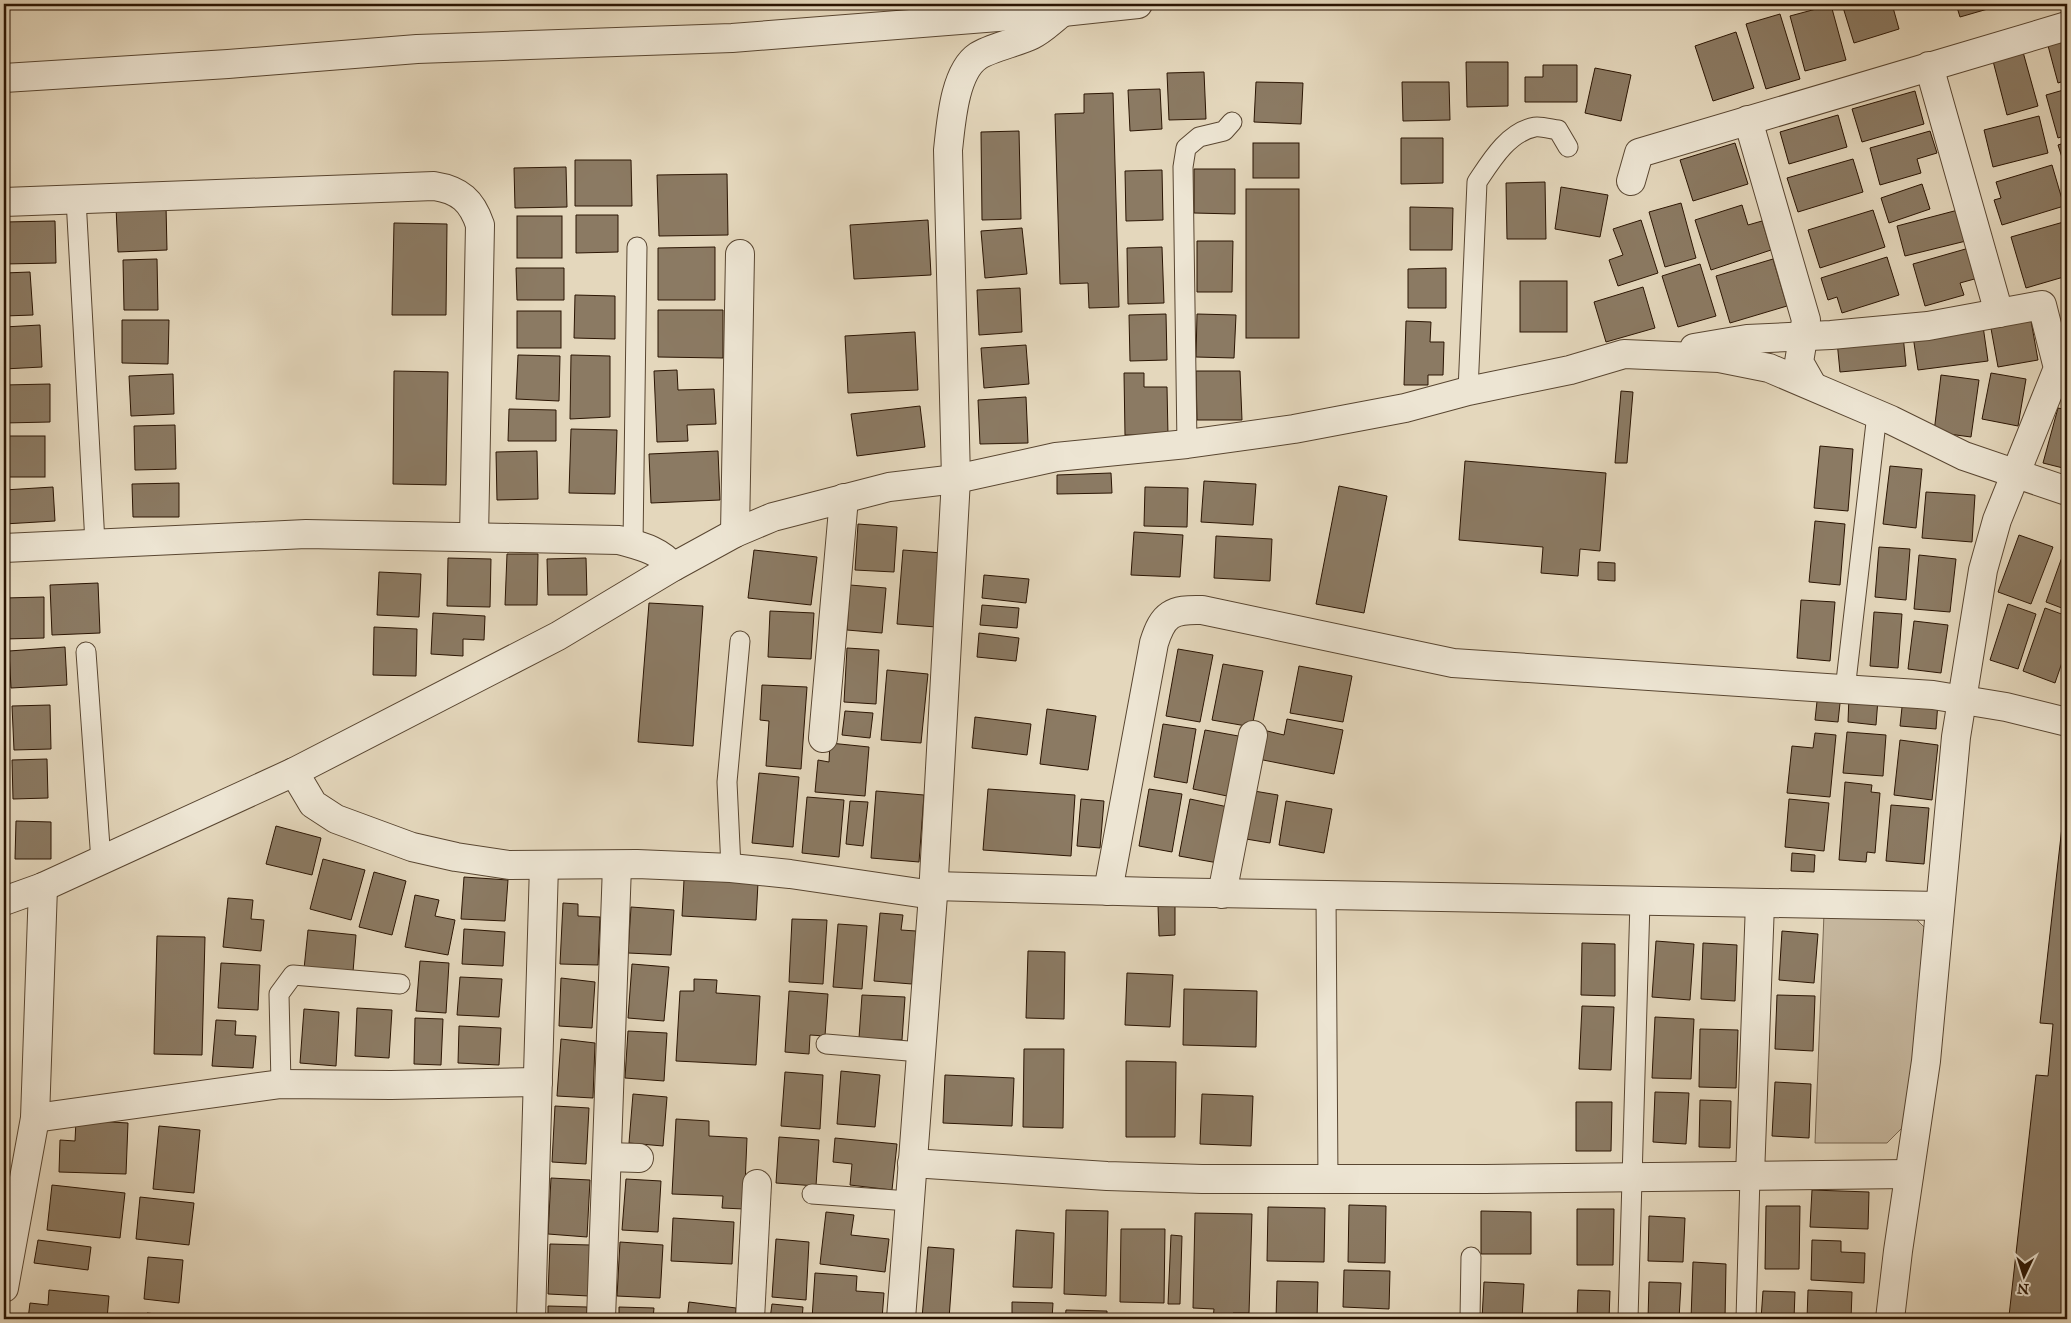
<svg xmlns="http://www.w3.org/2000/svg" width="2071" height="1323" viewBox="0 0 2071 1323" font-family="'IM FELL Great Primer',serif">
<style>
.green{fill:#c5b69d;stroke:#786650}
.building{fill:#8b7a63;stroke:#2b1503}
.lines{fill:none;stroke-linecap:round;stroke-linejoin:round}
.service-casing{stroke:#594631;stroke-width:21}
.minor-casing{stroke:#594631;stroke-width:30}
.service{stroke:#ede5d3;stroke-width:19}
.minor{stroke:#ede5d3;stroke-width:28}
</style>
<rect width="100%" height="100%" fill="#e4d7bc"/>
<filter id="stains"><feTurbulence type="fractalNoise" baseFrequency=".004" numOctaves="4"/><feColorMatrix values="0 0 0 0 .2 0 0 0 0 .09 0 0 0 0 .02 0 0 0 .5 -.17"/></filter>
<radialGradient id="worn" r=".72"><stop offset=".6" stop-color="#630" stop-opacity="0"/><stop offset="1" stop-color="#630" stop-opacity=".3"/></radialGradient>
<!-- green -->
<polygon class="green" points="1824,913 1912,915 1926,929 1909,1121 1887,1143 1815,1143"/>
<!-- building -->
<g class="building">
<polygon points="1842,4 1892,4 1899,29 1854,43"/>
<polygon points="1956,4 2005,4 1960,17"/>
<polygon points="1831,5 1846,60 1805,71 1790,16"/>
<polygon points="1780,14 1800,79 1766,89 1746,24"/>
<polygon points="1736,32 1754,88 1713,101 1695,46"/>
<polygon points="2067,37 2067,80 2058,83 2047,42"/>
<polygon points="2023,52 2038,106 2007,115 1993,61"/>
<polygon points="1466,62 1508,62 1508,106 1467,107"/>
<polygon points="1543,65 1577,65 1577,102 1525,102 1525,77 1543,77"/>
<polygon points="1595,68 1631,75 1621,121 1585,113"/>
<polygon points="1204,72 1206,119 1169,120 1167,73"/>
<polygon points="1256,82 1303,83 1301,124 1254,122"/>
<polygon points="1402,82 1449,82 1450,120 1403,121"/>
<polygon points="1160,89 1162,129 1130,131 1128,90"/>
<polygon points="2067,89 2067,135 2058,138 2046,95"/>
<polygon points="1915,91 1924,124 1862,142 1852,109"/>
<polygon points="1113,93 1119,307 1089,308 1088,283 1060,284 1055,114 1084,113 1084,94"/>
<polygon points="1838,115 1847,147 1789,164 1780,132"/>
<polygon points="2039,116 2048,153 1993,167 1984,130"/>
<polygon points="1019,131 1021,219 982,220 981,132"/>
<polygon points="1930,131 1937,153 1917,159 1921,173 1880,185 1870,148"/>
<polygon points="1401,138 1443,138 1443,183 1401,184"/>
<polygon points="2067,142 2067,173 2058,145"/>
<rect x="1253" y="143" width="46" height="35"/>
<polygon points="1735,143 1748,184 1693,201 1680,160"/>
<polygon points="1853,159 1863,192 1798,212 1787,178"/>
<polygon points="575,160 631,160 632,206 575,206"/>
<polygon points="2052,165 2064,206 2002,225 1994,200 2001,198 1996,182"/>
<polygon points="566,167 567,207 515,208 514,168"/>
<polygon points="1194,169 1235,169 1235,214 1194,213"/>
<polygon points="1162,170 1163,220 1126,221 1125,171"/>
<polygon points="727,174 728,235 659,236 657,175"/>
<polygon points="1545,182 1546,239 1507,239 1506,183"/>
<polygon points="1922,184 1930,209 1889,223 1881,198"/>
<polygon points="1561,187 1608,195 1600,237 1555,229"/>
<rect x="1246" y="189" width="53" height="149"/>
<polygon points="1681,203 1696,258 1665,267 1649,212"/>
<polygon points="1742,205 1748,225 1762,221 1771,250 1711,270 1695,220"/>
<polygon points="166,206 167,250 118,252 116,207"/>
<polygon points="1410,207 1453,208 1452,250 1410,250"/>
<polygon points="1873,210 1885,247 1820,268 1808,230"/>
<polygon points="1958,210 1966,241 1905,256 1897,226"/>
<polygon points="576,215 618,215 618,252 576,253"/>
<rect x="517" y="216" width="45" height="42"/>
<polygon points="928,220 931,275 854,279 850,225"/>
<polygon points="1641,220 1658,273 1618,286 1609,260 1623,255 1613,229"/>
<polygon points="55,221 56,263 4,264 4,222"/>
<polygon points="2067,221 2067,276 2026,288 2011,237"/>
<polygon points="394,223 447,224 446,315 392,315"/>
<polygon points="1022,228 1027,274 985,278 981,231"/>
<polygon points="1197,241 1233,241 1232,292 1197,292"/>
<polygon points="715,247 715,300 658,300 658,248"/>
<polygon points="1162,247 1164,303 1128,304 1127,248"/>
<polygon points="1969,248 1978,278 1960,283 1964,295 1925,306 1913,264"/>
<polygon points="1887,257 1899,295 1842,313 1837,297 1828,300 1821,278"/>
<polygon points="157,259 158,310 124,310 123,260"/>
<polygon points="1773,259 1787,306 1730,323 1716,276"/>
<polygon points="1700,264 1716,316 1678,327 1662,276"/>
<polygon points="516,268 564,268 564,300 517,300"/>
<polygon points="1446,268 1446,308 1408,308 1408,269"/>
<polygon points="30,272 33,315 4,316 4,273"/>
<rect x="1520" y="281" width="47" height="51"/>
<polygon points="1643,287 1655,328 1606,342 1594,302"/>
<polygon points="1020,288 1022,332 979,335 977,290"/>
<polygon points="575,295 615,296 615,339 574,338"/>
<polygon points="658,310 723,310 723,358 658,357"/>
<rect x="517" y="311" width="44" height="37"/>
<polygon points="1166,314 1167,360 1130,361 1129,315"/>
<polygon points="1197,314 1236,315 1234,358 1196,357"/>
<polygon points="2030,315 2038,360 1998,367 1990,323"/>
<polygon points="122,320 169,320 168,364 122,363"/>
<polygon points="1406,321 1431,322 1430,342 1444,342 1443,375 1428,375 1428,385 1404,385"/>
<polygon points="40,325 42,367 4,369 4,327"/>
<polygon points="1983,326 1988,361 1918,370 1913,336"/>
<polygon points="915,332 918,390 848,393 845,336"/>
<polygon points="1903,335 1906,366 1840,372 1837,341"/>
<polygon points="1026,345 1029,384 984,388 981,348"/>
<polygon points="518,355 560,356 559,401 516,399"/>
<polygon points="571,355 610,356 610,417 570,419"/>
<polygon points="677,370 678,390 714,389 716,424 687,425 688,441 657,442 654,371"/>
<polygon points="394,371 448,372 446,485 393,484"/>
<polygon points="1196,371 1240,371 1242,420 1197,420"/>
<polygon points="1124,373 1144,373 1144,387 1167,387 1168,435 1125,435"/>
<polygon points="1991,373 2026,379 2018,426 1982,419"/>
<polygon points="173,374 174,414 131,416 129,376"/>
<polygon points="1941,375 1979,380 1971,437 1934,432"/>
<polygon points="50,384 50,422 4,423 4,385"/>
<polygon points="1621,391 1633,392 1627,463 1615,463"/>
<polygon points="1026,397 1028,443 980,444 978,400"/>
<polygon points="920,406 925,447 857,456 851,414"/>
<polygon points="2058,408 2067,410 2067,469 2043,463"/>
<polygon points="509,409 556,410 556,441 508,441"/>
<polygon points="175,425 176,469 135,470 134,426"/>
<polygon points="571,429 617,430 615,494 569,493"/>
<rect x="4" y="436" width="41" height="41"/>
<polygon points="1820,446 1853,449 1848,511 1814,508"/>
<polygon points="537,451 538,499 497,500 496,452"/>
<polygon points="718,451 720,500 651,503 649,454"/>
<polygon points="1465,461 1606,473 1600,551 1580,549 1578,576 1541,573 1543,547 1459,540"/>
<polygon points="1890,466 1922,469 1916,528 1883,524"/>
<polygon points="1111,473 1112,493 1057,494 1057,475"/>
<polygon points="1204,481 1256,484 1253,525 1201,522"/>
<polygon points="179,483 179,517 133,517 132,484"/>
<polygon points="1339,486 1387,496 1364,613 1316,604"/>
<polygon points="53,487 55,521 4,524 4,490"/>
<polygon points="1145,487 1188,488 1187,527 1144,526"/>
<polygon points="1926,492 1975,495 1972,542 1922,538"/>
<polygon points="1815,521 1845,524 1840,585 1809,582"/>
<polygon points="858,524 897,527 894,572 855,570"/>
<polygon points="1134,532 1183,535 1180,577 1131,575"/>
<polygon points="2019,535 2053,547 2031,604 1998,592"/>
<polygon points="1216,536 1272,539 1270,581 1214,578"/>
<polygon points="2067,543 2067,610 2046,602"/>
<polygon points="1879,547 1910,549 1906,600 1875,597"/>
<polygon points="754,550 817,557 811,605 748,598"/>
<polygon points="903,550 942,553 936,627 897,624"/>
<polygon points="507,554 538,554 537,605 505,605"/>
<polygon points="1919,555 1956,559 1950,612 1914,609"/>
<polygon points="448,558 491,559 490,607 447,606"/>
<polygon points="586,558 587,595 548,595 547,559"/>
<polygon points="1598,562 1615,563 1615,581 1598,580"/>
<polygon points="379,572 421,574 419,617 377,615"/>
<polygon points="984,575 1029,579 1026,603 982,598"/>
<polygon points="98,583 100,633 52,635 50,585"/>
<polygon points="850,585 886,588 882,633 847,630"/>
<polygon points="44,597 44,638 5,639 5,598"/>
<polygon points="1801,600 1835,602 1830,661 1797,658"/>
<polygon points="649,603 703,606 693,746 638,742"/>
<polygon points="2008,604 2036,614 2018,669 1990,660"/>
<polygon points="982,605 1019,608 1017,628 980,625"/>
<polygon points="2045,608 2067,616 2067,648 2055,683 2023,671"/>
<polygon points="770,611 814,613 811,659 768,657"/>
<polygon points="1874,612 1902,614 1898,668 1870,666"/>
<polygon points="433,613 485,616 484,640 463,639 463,656 431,654"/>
<polygon points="1914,621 1948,625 1941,673 1908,669"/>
<polygon points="374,627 417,629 416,676 373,675"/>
<polygon points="979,633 1019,638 1016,661 977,657"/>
<polygon points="65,647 67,685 11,688 9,651"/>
<polygon points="847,648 879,650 876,704 844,702"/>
<polygon points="1178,649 1213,655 1200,722 1166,716"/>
<polygon points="1223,664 1263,671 1252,727 1212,720"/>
<polygon points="1299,666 1352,676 1343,722 1290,713"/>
<polygon points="887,670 928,674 921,743 881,740"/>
<polygon points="762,685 807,687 801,769 766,766 769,721 760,720"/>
<polygon points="1818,692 1841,694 1838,722 1815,720"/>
<polygon points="1849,696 1878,699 1876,725 1848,722"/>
<polygon points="1903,698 1938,702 1936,729 1900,726"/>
<polygon points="50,705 51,749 14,750 12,706"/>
<polygon points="1047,709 1096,716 1088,770 1040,764"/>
<polygon points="845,711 873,713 870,738 842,735"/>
<polygon points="975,717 1031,724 1027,755 972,748"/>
<polygon points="1287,719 1343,730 1334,774 1258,759 1263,730 1284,735"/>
<polygon points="1163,724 1196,729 1187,783 1154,777"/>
<polygon points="1205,730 1244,737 1232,797 1193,789"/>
<polygon points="1847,732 1886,735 1883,776 1843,773"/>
<polygon points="1815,733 1836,735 1830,797 1787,793 1792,746 1813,748"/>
<polygon points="1900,740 1938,745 1932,800 1894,795"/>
<polygon points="830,743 869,747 865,796 815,792 818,760 829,762"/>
<polygon points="47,759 48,798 13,799 12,760"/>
<polygon points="759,773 799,777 793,847 752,843"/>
<polygon points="1845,782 1872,785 1871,792 1880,793 1875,853 1867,852 1866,862 1839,860"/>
<polygon points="988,789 1075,795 1071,856 983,850"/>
<polygon points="1149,789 1182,794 1172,852 1139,846"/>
<polygon points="1248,790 1278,795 1270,843 1240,838"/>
<polygon points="876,791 924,795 919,862 871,858"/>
<polygon points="807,797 844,800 839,857 802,853"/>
<polygon points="1081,799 1104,801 1100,848 1077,846"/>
<polygon points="1190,799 1228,807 1218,863 1179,856"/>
<polygon points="1789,799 1829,803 1824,851 1785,847"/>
<polygon points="2065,800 2067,800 2067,1319 2036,1319 2009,1316 2036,1075 2048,1076 2053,1024 2040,1023"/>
<polygon points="850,801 868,802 863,846 846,844"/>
<polygon points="1286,801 1332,809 1324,853 1279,845"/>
<polygon points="1891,805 1929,808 1924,864 1886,861"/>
<polygon points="16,821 51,822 51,859 15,859"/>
<polygon points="276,826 321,838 312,875 266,864"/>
<polygon points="1792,853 1815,855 1814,872 1791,871"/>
<polygon points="323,859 365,870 351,920 310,909"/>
<polygon points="374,872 406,881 392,935 359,927"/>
<polygon points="464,877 508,880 505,921 461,919"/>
<polygon points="684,880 758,883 756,920 682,916"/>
<polygon points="415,895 439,900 435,916 455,920 448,955 405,947"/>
<polygon points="228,898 253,900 251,919 264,920 261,951 223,947"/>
<polygon points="563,903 578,904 578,916 600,917 598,965 560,964"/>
<polygon points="1175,904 1175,935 1159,936 1158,905"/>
<polygon points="631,907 674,910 671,955 628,953"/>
<polygon points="880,913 903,915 901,930 916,931 912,984 874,981"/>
<polygon points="792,919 827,920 823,984 789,982"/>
<polygon points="838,924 867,926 862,989 833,987"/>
<polygon points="464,929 505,932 503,966 462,964"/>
<polygon points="308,930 356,935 353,972 304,969"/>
<polygon points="1782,931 1818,934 1814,983 1779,980"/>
<polygon points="157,936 205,937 202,1055 154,1054"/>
<polygon points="1656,941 1694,944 1690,1000 1652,997"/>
<polygon points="1582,943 1615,944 1615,996 1581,995"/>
<polygon points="1703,943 1737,945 1735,1001 1701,999"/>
<polygon points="1028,951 1065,952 1064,1019 1026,1018"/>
<polygon points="420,961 449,963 446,1013 416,1011"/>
<polygon points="221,963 260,965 258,1010 218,1008"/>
<polygon points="632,964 669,967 664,1021 628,1018"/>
<polygon points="1127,973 1173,975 1170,1027 1125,1025"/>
<polygon points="460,977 502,979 499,1017 457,1015"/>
<polygon points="561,978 595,982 592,1028 559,1026"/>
<polygon points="694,979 717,980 716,993 760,996 756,1065 676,1061 680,991 694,991"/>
<polygon points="1184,989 1257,991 1256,1047 1183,1045"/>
<polygon points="789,991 828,994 825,1036 810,1035 809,1054 785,1052"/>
<polygon points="862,995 905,997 902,1040 859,1038"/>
<polygon points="1777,995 1815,996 1813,1051 1775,1049"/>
<polygon points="1582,1006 1614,1007 1611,1070 1579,1069"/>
<polygon points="357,1008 392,1010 389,1058 355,1056"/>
<polygon points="304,1009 339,1012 336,1066 300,1063"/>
<polygon points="1655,1017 1694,1019 1691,1079 1652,1078"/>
<polygon points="415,1018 443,1019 441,1065 414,1064"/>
<polygon points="216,1020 236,1021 235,1035 256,1036 253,1068 212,1066"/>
<polygon points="459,1026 501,1028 499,1065 458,1063"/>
<polygon points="1700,1029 1738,1030 1736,1088 1699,1087"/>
<polygon points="628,1031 667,1033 664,1081 625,1078"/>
<polygon points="561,1039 595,1043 593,1098 557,1096"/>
<polygon points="1024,1049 1064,1049 1063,1128 1023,1127"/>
<polygon points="1126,1061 1176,1062 1175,1137 1126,1137"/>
<polygon points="841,1071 880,1075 875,1127 837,1124"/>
<polygon points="785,1072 823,1075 820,1129 781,1126"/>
<polygon points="945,1075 1014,1078 1012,1126 943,1123"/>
<polygon points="1775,1082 1811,1084 1809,1138 1772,1136"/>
<polygon points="1655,1092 1689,1093 1686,1144 1653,1142"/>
<polygon points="633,1094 667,1097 663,1146 629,1143"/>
<polygon points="1202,1094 1253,1096 1251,1146 1200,1144"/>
<polygon points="1700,1100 1731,1101 1730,1148 1699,1147"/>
<polygon points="1576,1102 1612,1102 1611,1151 1576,1151"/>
<polygon points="555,1106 589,1108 586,1164 552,1162"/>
<polygon points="676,1119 709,1121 709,1136 747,1138 744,1209 722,1208 723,1196 672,1194"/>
<polygon points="76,1120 128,1123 126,1174 59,1172 60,1140 75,1141"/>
<polygon points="159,1126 200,1130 194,1193 153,1189"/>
<polygon points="779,1137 819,1140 816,1186 776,1183"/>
<polygon points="835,1138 897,1144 892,1190 850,1185 852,1164 833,1162"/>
<polygon points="551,1178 590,1180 587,1237 548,1234"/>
<polygon points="626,1179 661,1181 658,1232 622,1230"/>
<polygon points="52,1185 125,1193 120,1238 47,1230"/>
<polygon points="1812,1190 1869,1192 1868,1229 1810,1227"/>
<polygon points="140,1197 194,1203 189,1245 136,1239"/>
<polygon points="1349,1205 1386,1206 1385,1263 1348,1262"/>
<polygon points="1766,1206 1800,1206 1799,1269 1765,1269"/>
<polygon points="1268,1207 1325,1208 1324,1262 1267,1261"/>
<polygon points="1577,1209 1614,1209 1613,1265 1577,1265"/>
<polygon points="1066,1210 1108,1211 1106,1296 1064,1294"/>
<polygon points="1481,1211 1531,1212 1531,1254 1481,1254"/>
<polygon points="826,1212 854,1215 851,1235 889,1239 885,1272 820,1264"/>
<polygon points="1195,1213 1252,1214 1249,1313 1233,1313 1233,1319 1213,1319 1214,1309 1193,1308"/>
<polygon points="1649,1216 1685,1218 1683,1262 1648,1261"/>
<polygon points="673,1218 734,1222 732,1264 671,1261"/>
<polygon points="1121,1229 1165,1229 1164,1303 1120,1302"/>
<polygon points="1016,1230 1054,1233 1052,1288 1013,1287"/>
<polygon points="1171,1235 1182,1236 1180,1304 1168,1304"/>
<polygon points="776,1239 809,1242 806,1300 772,1297"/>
<polygon points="38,1240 91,1247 88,1270 34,1263"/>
<polygon points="1812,1240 1841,1241 1841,1252 1865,1253 1864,1283 1811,1280"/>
<polygon points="620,1242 663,1245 660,1298 617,1296"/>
<polygon points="550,1244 590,1245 589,1296 548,1294"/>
<polygon points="928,1247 954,1249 949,1319 922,1318"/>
<polygon points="148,1257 183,1260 179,1303 144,1299"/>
<polygon points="1693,1262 1726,1264 1725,1319 1691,1319"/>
<polygon points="1344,1270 1390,1271 1389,1309 1343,1307"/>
<polygon points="815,1273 857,1276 856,1291 884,1293 882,1319 812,1319"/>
<polygon points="1277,1281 1318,1282 1317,1319 1276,1319"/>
<polygon points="1484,1282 1524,1284 1522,1319 1482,1319"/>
<polygon points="1649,1282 1681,1283 1679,1319 1648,1319"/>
<polygon points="49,1290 109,1296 107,1319 28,1319 30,1303 48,1305"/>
<polygon points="1578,1290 1610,1291 1609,1319 1577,1319"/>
<polygon points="1808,1290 1852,1292 1851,1319 1807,1319"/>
<polygon points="1763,1291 1795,1292 1794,1319 1761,1319"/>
<polygon points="689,1302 736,1308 735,1319 687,1319"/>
<polygon points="1012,1302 1053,1303 1052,1319 1012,1319"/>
<polygon points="772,1304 803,1307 802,1319 770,1319"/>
<polygon points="548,1306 587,1307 586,1319 548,1319"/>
<polygon points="619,1307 654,1308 653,1319 619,1319"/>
<polygon points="1066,1310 1107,1311 1107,1319 1065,1319"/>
<polygon points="147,1313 182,1317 182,1319 146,1319"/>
</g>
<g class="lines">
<defs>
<g id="service">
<polyline points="76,199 95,543"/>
<path d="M1468 391 1477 182C1491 161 1508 132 1535 127 1541 126 1551 129 1558 130L1568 147"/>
<polyline points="1187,444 1183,167 1186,148 1199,137 1224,131 1232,122"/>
<polyline points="633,544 637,247"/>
<polyline points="86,652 101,861"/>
<polyline points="1845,690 1877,414"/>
<polyline points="731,868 727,782 740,641"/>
<polyline points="1326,895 1328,1180"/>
<polyline points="826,1044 920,1052"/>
<polyline points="281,1084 279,994 293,975 400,984"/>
<polyline points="812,1194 909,1201"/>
<polyline points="1470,1319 1471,1257"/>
<polyline points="1628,1319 1640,901"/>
<polyline points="1746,1319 1750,1176"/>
</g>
<g id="minor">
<polyline points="1929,66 1999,313"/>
<polyline points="4,78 228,64 417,49 732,38 1063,12 1138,4"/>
<polyline points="1748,120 1806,320 1799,362 1812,385"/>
<polyline points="1631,181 1639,153 2067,26"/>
<path d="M4 202 434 186C460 190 472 201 480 225L474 537"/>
<polyline points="1694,348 1747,339 1831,335 1928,326 2042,305 2058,368 1997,520 1983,570 1956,737 1926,1061 1898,1251 1890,1319"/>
<polyline points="735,533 740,254"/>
<path d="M4 548 306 534 619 540C640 546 660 550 673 567"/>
<polyline points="823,738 844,498"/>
<polyline points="294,772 313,804 336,819 412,847 456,857 509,865 637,864 731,868 790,874 933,895"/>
<polyline points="933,886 1155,892 1940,906"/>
<path d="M1108 891 1154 643C1163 614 1172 609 1202 610L1453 663 1933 695 2006 707 2067 722"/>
<polyline points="1222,894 1253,735"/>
<polyline points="4,901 43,887 294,772 558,636 673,567 735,533 773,517 889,487 956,479 1056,457 1187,444 1294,429 1405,408 1468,391 1570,370 1624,354 1719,358 1769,368 1891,420 1964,456 2067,491"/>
<polyline points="35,1118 281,1084 391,1085 538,1082"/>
<polyline points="607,1157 639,1158"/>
<polyline points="912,1163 1107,1176 1202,1179 1485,1179 1909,1174"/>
<polyline points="1750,1176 1760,903"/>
<polyline points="4,1288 35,1118 43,887"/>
<polyline points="531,1319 544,865"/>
<polyline points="601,1319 617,865"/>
<polyline points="750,1319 757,1184"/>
<path d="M901 1319 933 895 956 479 948 150C951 124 954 72 978 56 990 48 1018 42 1032 35 1043 30 1053 19 1063 12"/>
</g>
</defs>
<!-- service casing -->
<use href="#service" class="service-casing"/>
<!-- minor casing -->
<use href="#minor" class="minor-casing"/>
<!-- service -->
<use href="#service" class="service"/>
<!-- minor -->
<use href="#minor" class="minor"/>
</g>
<!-- margin -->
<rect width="2071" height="1323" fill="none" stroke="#e4d7bc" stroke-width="20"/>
<rect x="5" y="5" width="2061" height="1313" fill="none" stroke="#2b1503" stroke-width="2.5"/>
<rect x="10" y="10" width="2051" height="1303" fill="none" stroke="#2b1503"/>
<!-- north arrow -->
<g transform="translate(2024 1276) rotate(184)" stroke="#ede5d3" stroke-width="4" paint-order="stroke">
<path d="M0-4L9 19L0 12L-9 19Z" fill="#2b1503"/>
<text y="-8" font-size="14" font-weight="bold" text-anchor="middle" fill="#2b1503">N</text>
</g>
<rect width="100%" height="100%" filter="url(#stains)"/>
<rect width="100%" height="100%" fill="url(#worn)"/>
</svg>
